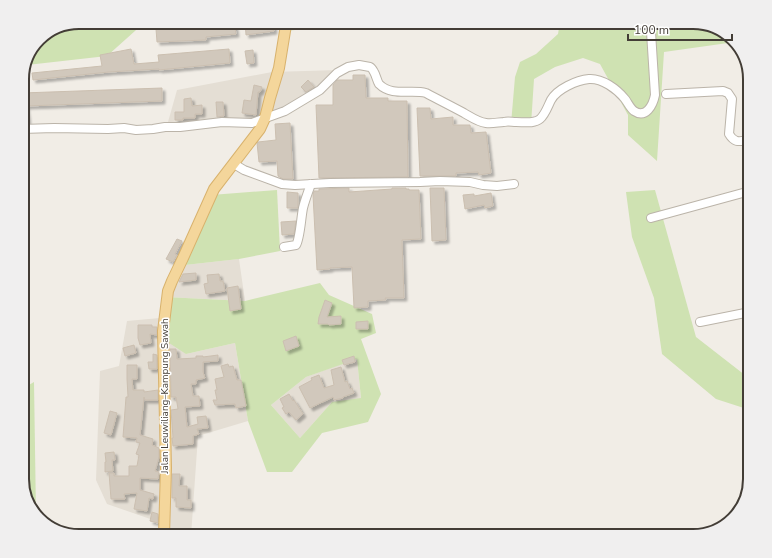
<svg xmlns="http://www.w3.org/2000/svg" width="772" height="558" viewBox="0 0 772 558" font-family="'Nunito Sans',sans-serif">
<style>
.residential{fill:#e4ded4}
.green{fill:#cfe2b2;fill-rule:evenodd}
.building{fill:#d1c8bc;stroke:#cbbfb0;filter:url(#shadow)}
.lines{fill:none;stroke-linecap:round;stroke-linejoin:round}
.minor-casing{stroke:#bbb4a9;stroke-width:10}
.major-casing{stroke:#d8b26d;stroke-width:12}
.minor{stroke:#fff;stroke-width:8}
.major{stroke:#f4d69b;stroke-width:10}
.labels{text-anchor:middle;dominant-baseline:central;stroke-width:3;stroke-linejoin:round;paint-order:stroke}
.street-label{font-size:10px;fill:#433d36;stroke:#fff}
.rim{fill:none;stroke:#433d36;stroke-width:2}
</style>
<defs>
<filter id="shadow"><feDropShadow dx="3" dy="3" stdDeviation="1" flood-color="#0004"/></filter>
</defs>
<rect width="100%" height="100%" fill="#f1ede6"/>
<!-- residential -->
<g class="residential">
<polygon points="338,70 304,103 265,119 168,122 177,90 272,72"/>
<polygon points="239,259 245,301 165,297 176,266"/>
<polygon points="160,318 186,354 235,343 248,421 198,436 191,536 159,536 159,522 107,504 96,480 100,371 119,366 127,321"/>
<polygon points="357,358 361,399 332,402 300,438 271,405 306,377"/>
</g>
<!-- green -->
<g class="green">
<polygon points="79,22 145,22 107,56 27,65 41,36"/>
<polygon points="282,22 362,22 361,24 284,31"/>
<polygon points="560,22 693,22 728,34 735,42 664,52 657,161 628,135 628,115 600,64 583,58 555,67 534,79 531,125 511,124 515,77 520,62 536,54 558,34"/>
<polygon points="277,190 280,251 239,259 176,266 211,195"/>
<polygon points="655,190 696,337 750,379 750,410 716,399 662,354 654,298 632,237 626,192"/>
<path d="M320 283 329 295 372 314 376 333 361 339 381 394 368 422 322 433 292 472H267L248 421 235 343 186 354 163 339 165 297 245 301ZM357 359 361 398 332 402 300 438 271 405 306 377Z"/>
<polygon points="34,382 36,514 30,507 22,482 22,389"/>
<polygon points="332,529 355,533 356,536 317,536"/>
</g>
<!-- building -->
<g class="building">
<polygon points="207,22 234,22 236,34 206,37 206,40 157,42 156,29 207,26"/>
<polygon points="245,22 273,22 274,31 246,35"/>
<polygon points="131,49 134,64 159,62 158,55 229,49 230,63 159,70 159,69 109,72 33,80 32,73 102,66 100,55"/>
<polygon points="253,50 254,63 247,64 245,51"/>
<polygon points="353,75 365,75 366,98 388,98 388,101 407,101 408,177 319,178 316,105 333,105 333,85 337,80 353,80"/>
<polygon points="308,80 314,87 306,92 301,87"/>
<polygon points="254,85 262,87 260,92 258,92 256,115 242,113 244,100 251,101"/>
<polygon points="162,88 162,101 26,106 28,123 22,123 22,93"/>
<polygon points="191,98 192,106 202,105 202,114 195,114 195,118 183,118 183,120 175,120 175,112 184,112 184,99"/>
<polygon points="216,102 223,102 224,116 217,117"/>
<polygon points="417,108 430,108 431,119 453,117 453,125 470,125 471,133 486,132 491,173 479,175 478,172 456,173 456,176 420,176"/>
<polygon points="290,123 293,179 283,179 278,176 277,161 259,162 257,143 258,142 276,140 275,124"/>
<polygon points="349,188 349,192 392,189 392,188 406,188 406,189 409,189 409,190 419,190 421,239 402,240 404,298 385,298 386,300 368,301 368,307 354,308 352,267 330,268 330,269 317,270 313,195 314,191 319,191 319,189"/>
<polygon points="430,188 444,188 446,240 432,241"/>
<polygon points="287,192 298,193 298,208 287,208"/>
<polygon points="491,193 493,206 485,208 484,205 465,209 463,195 474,194 474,196"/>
<polygon points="296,221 294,234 282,235 281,222"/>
<polygon points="177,239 182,241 175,254 177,255 173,262 166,259"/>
<polygon points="196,273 196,280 179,282 183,274"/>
<polygon points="219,274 220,281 223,281 225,291 206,294 204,284 208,283 207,275"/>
<polygon points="238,286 241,309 230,311 227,288"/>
<polygon points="325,300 332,303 327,317 341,316 341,324 329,325 328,324 318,324 319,317"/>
<polygon points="368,321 368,329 356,329 356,322"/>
<polygon points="138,325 152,325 152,327 157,327 157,335 150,334 151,343 140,345 138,338"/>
<polygon points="296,336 299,346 286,351 283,341"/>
<polygon points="134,345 136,353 125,356 123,348"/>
<polygon points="170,349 176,349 177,359 178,359 196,358 196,356 203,356 203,357 218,355 218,361 203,362 203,372 205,378 196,380 196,384 191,384 193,396 199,396 200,406 185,407 187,427 198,424 197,417 206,416 208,428 197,429 199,434 193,436 193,444 173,446 172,438 173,438 171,410 178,409 176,397 171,397"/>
<polygon points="153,354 157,355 157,369 149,369 148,362 153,362"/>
<polygon points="354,356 355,362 344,365 342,360"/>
<polygon points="228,364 229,367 233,366 237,380 241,380 246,406 236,408 235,404 215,405 213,400 217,400 215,390 217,390 215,379 224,377 221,366"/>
<polygon points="127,365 137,365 137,379 132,379 133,390 144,390 144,392 158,390 158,400 145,400 144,397 140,435 153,439 152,445 159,448 159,457 155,471 159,472 158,479 140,478 140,490 154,494 153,499 149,498 147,511 134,509 137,493 124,494 125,499 111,499 109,473 114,473 114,476 129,476 129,466 137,466 139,455 136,454 140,443 136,442 137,438 123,437 126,397 128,397 127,379"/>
<polygon points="341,367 345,382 347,381 350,389 352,388 354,393 343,397 343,398 334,400 333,397 310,408 299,387 312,380 311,378 319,375 324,388 334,385 331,370"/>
<polygon points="289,394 293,401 294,400 303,414 296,420 289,412 286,414 282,408 284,407 280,399"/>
<polygon points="110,411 117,413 111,435 104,433"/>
<polygon points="114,452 115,460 112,460 113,471 105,472 105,462 106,462 105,453"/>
<polygon points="172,474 180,474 179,486 187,486 187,500 191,500 191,508 176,507 176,498 172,498"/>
<polygon points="152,512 158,514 158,523 150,521"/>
</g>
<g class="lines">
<defs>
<g id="minor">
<path d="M666 94 723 91 728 93 732 99 729 134C735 144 740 141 750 140"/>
<path d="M22 129 54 128 108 129 124 128 136 130 153 129 165 127H180L222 122 252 123 285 111 320 90 337 73 348 67 359 65 370 67C372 68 373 70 374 72 376 75 377 81 379 84 392 97 411 89 426 93 439 100 451 106 464 113 471 117 478 122 486 123 492 124 499 122 504 122 508 121 512 122 516 122 524 122 534 124 540 119 545 115 548 106 551 100 557 89 577 80 589 79 602 78 617 89 625 99 628 103 630 108 634 111 646 119 653 105 655 95L651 32 652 22"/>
<polyline points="234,164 244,170 282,184 295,185 330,183 420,182 440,181 470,182 483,185 497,186 514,184"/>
<polyline points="651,218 750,191"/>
<path d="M284 247 296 245C300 239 301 218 303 208 305 200 308 192 311 184"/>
<polyline points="700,322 750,312"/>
</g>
<polyline id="major" points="164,536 166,468 163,331 168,291 172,281 183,258 214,189 260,129 265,118 270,98 279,68 286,25 285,22"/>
</defs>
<!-- minor casing -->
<use href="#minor" class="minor-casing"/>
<!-- major casing -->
<use href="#major" class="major-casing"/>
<!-- minor -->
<use href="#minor" class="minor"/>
<!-- major -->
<use href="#major" class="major"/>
</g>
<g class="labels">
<!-- street labels -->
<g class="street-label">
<text transform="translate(165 396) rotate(-90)">Jalan Leuwiliang–Kampung Sawah</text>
</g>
</g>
<!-- crop -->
<path d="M0 0H772V558H0ZM79 29H693A50 50 0 0 1 743 79V479A50 50 0 0 1 693 529H79A50 50 0 0 1 29 479V79A50 50 0 0 1 79 29Z" fill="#f0efef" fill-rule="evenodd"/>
<path class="rim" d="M79 29H693A50 50 0 0 1 743 79V479A50 50 0 0 1 693 529H79A50 50 0 0 1 29 479V79A50 50 0 0 1 79 29Z"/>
<!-- scale -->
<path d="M628 34v6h104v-6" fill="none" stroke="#433d36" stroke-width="2"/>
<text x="634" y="34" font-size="12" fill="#433d36" stroke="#ffffff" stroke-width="3" paint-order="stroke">100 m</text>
</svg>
